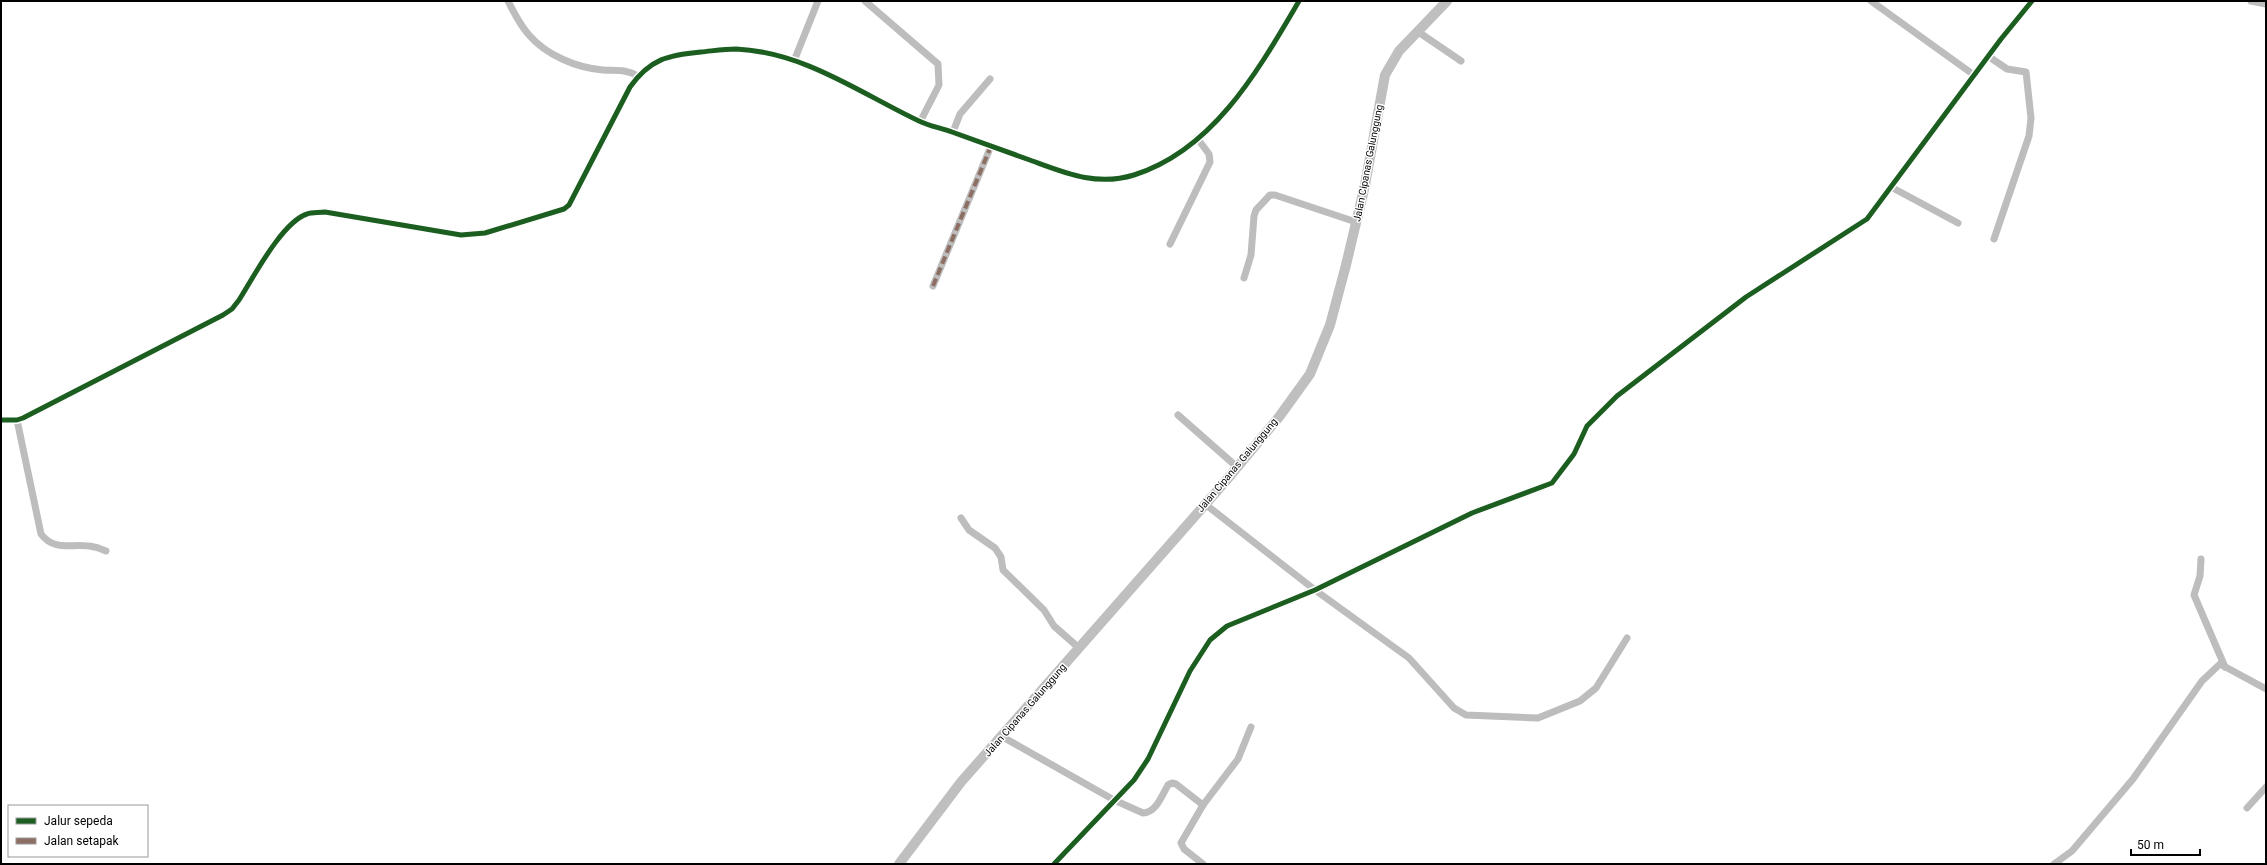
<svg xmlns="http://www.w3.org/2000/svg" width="2267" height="865" viewBox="0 0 2267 865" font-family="Roboto,sans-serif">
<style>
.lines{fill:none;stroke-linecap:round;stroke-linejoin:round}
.street{stroke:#bdbdbd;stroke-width:7}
.secondary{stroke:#bfbfbf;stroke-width:10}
.quiet{stroke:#8d6e63;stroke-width:4;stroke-dasharray:8 4;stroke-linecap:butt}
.cycleway-casing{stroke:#fff;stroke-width:8}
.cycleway{stroke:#1b5e20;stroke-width:5}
.labels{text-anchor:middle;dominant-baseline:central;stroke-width:3;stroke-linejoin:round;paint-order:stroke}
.street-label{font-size:10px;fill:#000;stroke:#fff}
</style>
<rect width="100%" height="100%" fill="#fff"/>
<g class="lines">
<!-- street -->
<g class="street">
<path d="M508 1C514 13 520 25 529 35 546 55 577 68 603 70 616 71 626 69 638 76"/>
<polyline points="865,1 938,64 939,85 920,122"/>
<polyline points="1871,1 1974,75"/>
<polyline points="2251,1 2266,4"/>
<polyline points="1417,31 1461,61"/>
<polyline points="1988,56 2007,69 2026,72 2031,118 2029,136 1994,239"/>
<polyline points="794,61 818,1"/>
<polyline points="953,132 960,114 990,79"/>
<polyline points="1891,187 1958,223"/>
<polyline points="1170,244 1210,162 1209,154 1197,138"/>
<polyline points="1244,278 1251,255 1254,216 1256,210 1270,195 1275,195 1356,222"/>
<polyline points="933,286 991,146"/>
<polyline points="1178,415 1237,467"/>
<path d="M1 420H17L23 418 223 315 232 309 239 300C253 278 282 222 307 214 312 212 319 213 325 212L461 235 485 233 564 209 569 205 630 87C650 59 668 55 701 52 712 51 724 49 736 49 804 52 860 93 919 121 929 126 941 128 952 132 977 141 1002 150 1027 159 1063 172 1095 187 1134 175 1214 150 1259 69 1299 1"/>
<path d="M17 420 41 534C55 553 75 542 94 547 98 547 102 550 106 551"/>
<polyline points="1205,504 1315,590 1409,658 1454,708 1466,715 1538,718 1580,701 1596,688 1627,638"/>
<polyline points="961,518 969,530 995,548 1001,557 1003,570 1044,610 1054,626 1079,648"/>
<polyline points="2201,559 2200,576 2194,595 2225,667"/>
<path d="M1001 736 1114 800 1143 813C1156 813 1162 795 1168 785L1172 783 1176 784 1203 805 1238 759 1251 727"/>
<polyline points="1203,805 1181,843 1184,849 1203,864"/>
<polyline points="2247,808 2266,787"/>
<polyline points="1054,864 1134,780 1148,759 1190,671 1210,640 1227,626 1315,590 1472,513 1552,483 1574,454 1587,426 1617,396 1746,297 1867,219 2001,39 2032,1"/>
<polyline points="2054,864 2072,851 2133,779 2202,681 2220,664 2266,689"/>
</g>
<!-- secondary -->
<polyline class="secondary" points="899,864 961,782 1224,483 1279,417 1310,374 1330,325 1346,265 1365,185 1385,75 1399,51 1447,1"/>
<!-- quiet -->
<polyline class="quiet" points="933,286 991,146"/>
<defs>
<g id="cycleway">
<path d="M1 420H17L23 418 223 315 232 309 239 300C253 278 282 222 307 214 312 212 319 213 325 212L461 235 485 233 564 209 569 205 630 87C650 59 668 55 701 52 712 51 724 49 736 49 804 52 860 93 919 121 929 126 941 128 952 132 977 141 1002 150 1027 159 1063 172 1095 187 1134 175 1214 150 1259 69 1299 1"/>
<polyline points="1054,864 1134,780 1148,759 1190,671 1210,640 1227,626 1315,590 1472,513 1552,483 1574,454 1587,426 1617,396 1746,297 1867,219 2001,39 2032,1"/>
</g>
</defs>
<!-- cycleway casing -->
<use href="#cycleway" class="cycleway-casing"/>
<!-- cycleway -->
<use href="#cycleway" class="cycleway"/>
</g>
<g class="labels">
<!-- street labels -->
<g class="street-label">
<text transform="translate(1368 163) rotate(-79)">Jalan Cipanas Galunggung</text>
<text transform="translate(1237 465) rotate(-50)">Jalan Cipanas Galunggung</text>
<text transform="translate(1025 710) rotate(-49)">Jalan Cipanas Galunggung</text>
</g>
</g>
<!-- border -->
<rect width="2267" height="865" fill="none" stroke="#000000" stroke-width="4"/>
<!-- legend -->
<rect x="8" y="805" width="140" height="52" fill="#ffffff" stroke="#999999"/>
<rect x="16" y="818" width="20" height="6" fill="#1b5e20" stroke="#999999"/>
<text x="44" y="825" font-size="12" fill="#000000">Jalur sepeda</text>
<rect x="16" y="838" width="20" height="6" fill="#8d6e63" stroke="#999999"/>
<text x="44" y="845" font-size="12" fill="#000000">Jalan setapak</text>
<!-- scale -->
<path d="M2131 849v6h69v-6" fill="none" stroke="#000000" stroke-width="2"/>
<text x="2137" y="849" font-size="12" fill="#000000" stroke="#ffffff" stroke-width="3" paint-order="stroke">50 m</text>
</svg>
